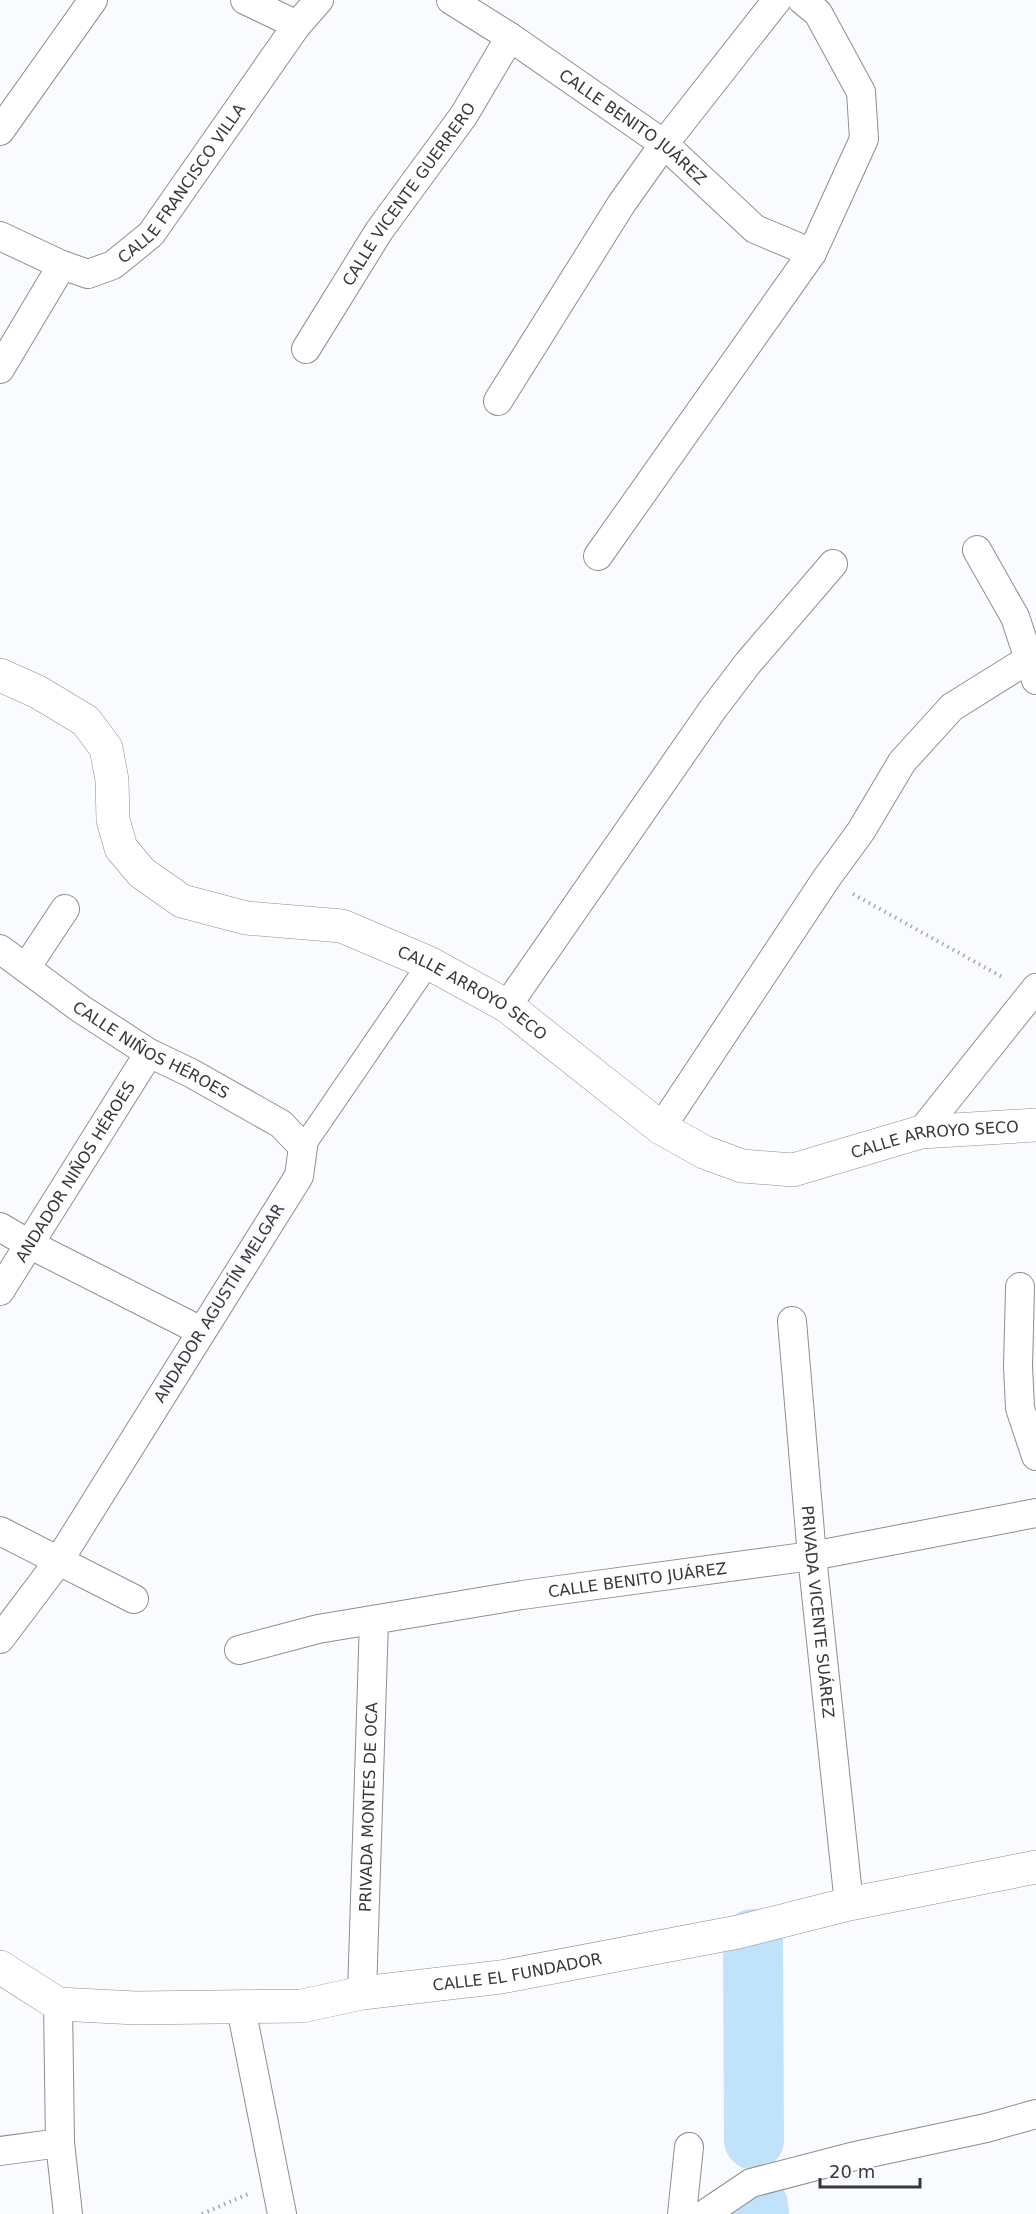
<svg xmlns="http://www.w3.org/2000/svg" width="1036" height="2214" viewBox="0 0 1036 2214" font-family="'DejaVu Sans',sans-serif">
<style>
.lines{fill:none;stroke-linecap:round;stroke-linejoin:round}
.river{stroke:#c1e2fb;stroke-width:60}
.pedestrian-casing{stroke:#8d8e91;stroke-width:24}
.minor-casing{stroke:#8d8e91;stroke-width:30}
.tertiary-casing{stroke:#8d8e91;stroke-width:34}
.path{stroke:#a6a7a9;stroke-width:4;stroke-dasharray:1.5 4.5;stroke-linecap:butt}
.pedestrian{stroke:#fff;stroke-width:22}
.minor{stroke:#fff;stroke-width:28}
.tertiary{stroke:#fff;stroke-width:33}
.labels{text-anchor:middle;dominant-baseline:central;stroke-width:6;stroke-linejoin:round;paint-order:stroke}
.street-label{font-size:16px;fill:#373839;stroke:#fafbfe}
</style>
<rect width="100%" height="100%" fill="#fafbfe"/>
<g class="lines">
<!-- river -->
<g class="river">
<polyline points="753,1939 754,2140"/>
<polyline points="758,2205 759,2214"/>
</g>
<defs>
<polyline id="pedestrian" points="303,1147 429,963"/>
<g id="minor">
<polyline points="245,0 297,25"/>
<path id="s1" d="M451 0 510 37 664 144 755 229 812 253"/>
<polyline points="0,131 93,0"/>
<path id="s2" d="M0 236 62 265 88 274 113 265 151 234 297 25 319 0"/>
<path id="s3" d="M306 349 379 231 464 115 510 37"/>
<polyline points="0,369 62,265"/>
<polyline points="498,401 622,203 664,144 777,0"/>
<polyline points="977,550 1015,617 1036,680"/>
<polyline points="598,556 812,253 864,139 861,92 818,13 802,0"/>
<path id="s4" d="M0 949 81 1009 149 1053 191 1073 281 1124 303 1147 299 1176 58 1562 0 1639"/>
<polyline points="26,968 65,909"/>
<polyline points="507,1006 713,709 748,663 833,564"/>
<polyline points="661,1128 826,879 861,831 902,762 952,707 1029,659"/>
<polyline points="921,1132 1036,988"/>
<polyline points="0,1227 29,1244 201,1331"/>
<polyline points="1020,1287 1018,1367 1020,1408 1036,1456"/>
<path id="s5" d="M0 1291 149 1053"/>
<path id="s6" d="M792 1321 812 1556 849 1904"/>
<polyline points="0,1531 134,1599"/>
<path id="s7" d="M239 1650 318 1629 522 1595 812 1556 1036 1513"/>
<path id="s8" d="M362 1993 374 1621"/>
<polyline points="58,2004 60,2143 68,2214"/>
<polyline points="241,2008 282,2214"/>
<polyline points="0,2151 60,2143"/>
<polyline points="682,2214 689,2147"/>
<polyline points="705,2214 751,2183 851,2157 986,2128 1036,2114"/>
</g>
<g id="tertiary">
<path id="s9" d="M0 675 38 692 86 721 106 748 112 780 113 820 121 848 142 873 182 901 246 918 342 926 429 963 507 1006 661 1128 704 1152 742 1166 793 1170 921 1132 1036 1125"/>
<path id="s10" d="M0 1967 58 2004 136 2008 302 2006 362 1993 501 1977 738 1932 849 1904 1036 1867"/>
</g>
</defs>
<!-- pedestrian casing -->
<use href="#pedestrian" class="pedestrian-casing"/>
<!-- minor casing -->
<use href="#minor" class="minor-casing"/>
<!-- tertiary casing -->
<use href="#tertiary" class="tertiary-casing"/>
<!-- path -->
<g class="path">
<polyline points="853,894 1004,978"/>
<polyline points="202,2214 248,2194"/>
</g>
<!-- pedestrian -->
<use href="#pedestrian" class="pedestrian"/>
<!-- minor -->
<use href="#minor" class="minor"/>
<!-- tertiary -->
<use href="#tertiary" class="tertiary"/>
</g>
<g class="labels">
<!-- street labels -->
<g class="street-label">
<text stroke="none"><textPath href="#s1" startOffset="222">CALLE BENITO JUÁREZ</textPath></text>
<text stroke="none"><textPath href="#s2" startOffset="230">CALLE FRANCISCO VILLA</textPath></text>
<text stroke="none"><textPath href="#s3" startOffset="186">CALLE VICENTE GUERRERO</textPath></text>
<text stroke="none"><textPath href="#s9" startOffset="624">CALLE ARROYO SECO</textPath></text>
<text stroke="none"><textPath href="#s4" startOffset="182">CALLE NIÑOS HÉROES</textPath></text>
<text stroke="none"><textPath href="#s9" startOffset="1144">CALLE ARROYO SECO</textPath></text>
<text stroke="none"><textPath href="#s5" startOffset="141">ANDADOR NIÑOS HÉROES</textPath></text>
<text transform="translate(219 1303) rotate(-58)">ANDADOR AGUSTÍN MELGAR</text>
<text stroke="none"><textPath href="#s7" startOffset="405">CALLE BENITO JUÁREZ</textPath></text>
<text stroke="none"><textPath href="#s6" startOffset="292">PRIVADA VICENTE SUÁREZ</textPath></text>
<text stroke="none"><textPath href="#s8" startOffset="186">PRIVADA MONTES DE OCA</textPath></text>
<text stroke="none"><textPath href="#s10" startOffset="531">CALLE EL FUNDADOR</textPath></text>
</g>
</g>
<!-- scale -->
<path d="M820 2178v9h100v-9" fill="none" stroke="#373839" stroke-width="3"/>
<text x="829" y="2178" font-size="18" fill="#373839" stroke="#fafbfe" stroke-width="4.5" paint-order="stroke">20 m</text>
</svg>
